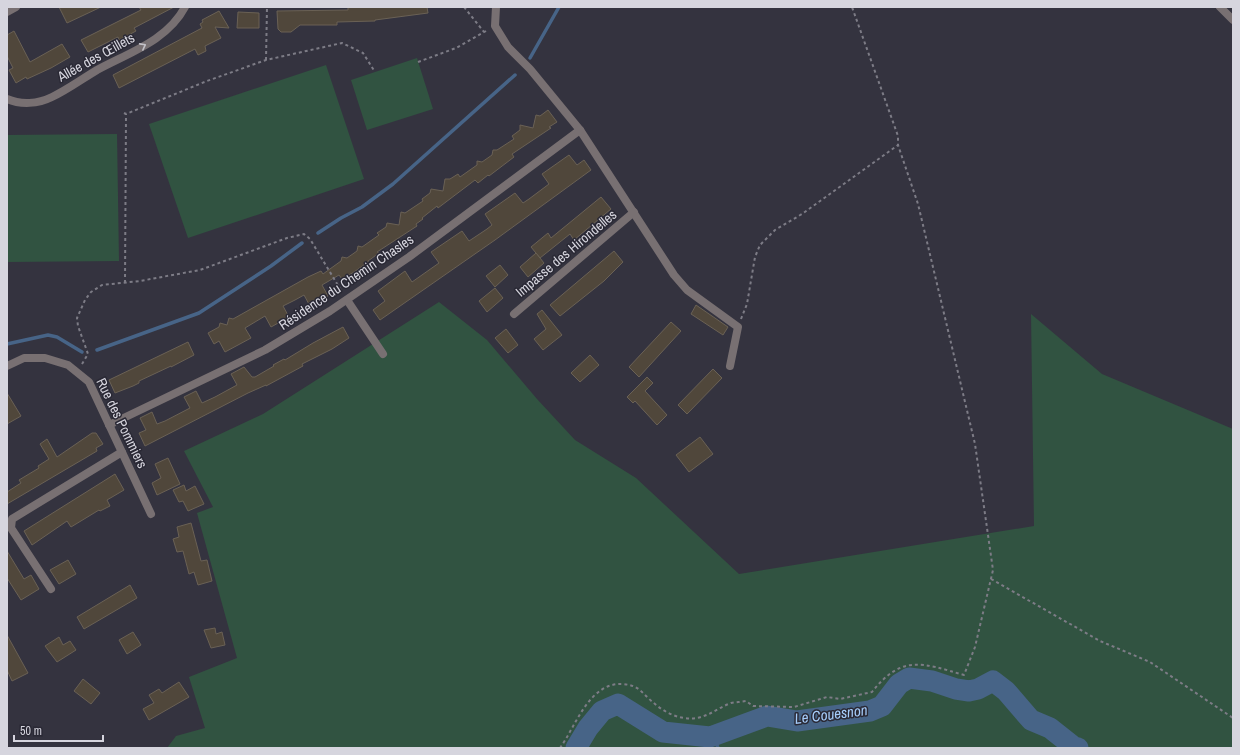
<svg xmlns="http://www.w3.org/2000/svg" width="1240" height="755" viewBox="0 0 1240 755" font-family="'Archivo Narrow',sans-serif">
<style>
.green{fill:#315341}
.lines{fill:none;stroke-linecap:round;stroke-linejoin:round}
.stream{stroke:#476487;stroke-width:3.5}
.river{stroke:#476487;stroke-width:21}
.building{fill:#50473b;stroke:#6a6155}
.path{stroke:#7d7c86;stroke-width:2;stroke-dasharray:3 3;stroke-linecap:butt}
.minor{stroke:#787072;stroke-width:8}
.oneway{stroke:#c3c1c8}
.labels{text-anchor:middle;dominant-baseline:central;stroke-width:3;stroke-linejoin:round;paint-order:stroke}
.street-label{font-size:14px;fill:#d6d5de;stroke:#2a2935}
.water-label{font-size:15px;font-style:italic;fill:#a6cdfb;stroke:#2a2935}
</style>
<rect width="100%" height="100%" fill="#34333f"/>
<!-- green -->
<g class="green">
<polygon points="417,58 433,109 367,130 351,80"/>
<polygon points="326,65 364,179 188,238 149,124"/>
<polygon points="117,134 119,261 7,262 7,135"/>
<polygon points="439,302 487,340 537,399 575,440 636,478 739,574 1034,526 1031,314 1102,374 1233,429 1233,748 167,748 176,736 205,728 189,677 237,658 197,513 213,507 184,451 263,414"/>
</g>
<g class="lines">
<!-- stream -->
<g class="stream">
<polyline points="530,58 559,7"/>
<polyline points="318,233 341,218 362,207 393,184 515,75"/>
<polyline points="7,344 48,335 57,337 82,352"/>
<polyline points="97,350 199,313 271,266 302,243"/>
<polyline points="714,736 718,748"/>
</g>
<!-- river -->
<polyline class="river" points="576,748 588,728 602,711 618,704 663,732 710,737 767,716 797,721 870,711 882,706 899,684 909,678 932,681 956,689 969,691 978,689 993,681 1006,691 1031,720 1050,728 1074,747 1078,748"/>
</g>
<!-- building -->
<g class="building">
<polygon points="59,7 101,7 67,23"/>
<polygon points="139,7 174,7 134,28 136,31 119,40 118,37 88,52 81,40 141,10"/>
<polygon points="348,7 427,7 428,13 375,20 375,21 337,22 337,25 300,25 291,32 281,32 278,29 277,11 348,10"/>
<polygon points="219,11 229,28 215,27 221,38 205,46 206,51 198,55 195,49 119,88 113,75 202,28 200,24 203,22 202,20"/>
<polygon points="238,12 259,13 259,28 237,28"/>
<polygon points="14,31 30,62 62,44 70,57 51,68 27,79 26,77 16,83 9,70 13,68 7,56 7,35"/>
<polygon points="548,110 557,122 549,127 551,128 512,154 514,157 489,176 488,175 478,183 475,180 438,208 437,206 422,218 423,219 416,224 417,226 377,252 379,253 368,261 368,262 354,272 342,279 339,275 322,285 328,296 310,306 304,295 295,300 283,306 289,317 271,327 265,316 245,328 251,338 225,352 219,341 214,344 208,333 219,327 220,323 227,325 229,318 233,319 308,277 321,271 323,274 341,261 342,257 347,258 357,251 358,246 362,247 379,235 377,233 386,227 387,223 399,225 401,212 405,213 423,201 422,199 430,193 431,189 443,191 445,179 450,179 458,174 460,177 477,165 477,161 482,162 492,155 493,150 497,150 514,139 512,136 520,130 520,125 533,128 536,115 540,116"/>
<polygon points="569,155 577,165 584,160 591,170 495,240 380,320 373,310 385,301 378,291 405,271 412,282 439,263 431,252 462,231 469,241 487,229 492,225 485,214 515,193 523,203 529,199 549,184 542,174"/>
<polygon points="601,197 611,209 574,240 570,234 540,258 531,247 548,233 551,238"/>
<polygon points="614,251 623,262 604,281 560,316 550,305"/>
<polygon points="536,253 544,263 528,277 520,267"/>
<polygon points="500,265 508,275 495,287 486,276"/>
<polygon points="495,288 503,298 487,312 479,301"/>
<polygon points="696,305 728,327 723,335 691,314"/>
<polygon points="542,310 562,335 543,350 534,339 546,329 537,314"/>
<polygon points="671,322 681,331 639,377 629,367"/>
<polygon points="343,327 349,338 332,349 302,364 303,366 266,386 266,385 248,393 145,446 139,433 146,430 140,418 152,412 157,424 165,421 190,408 184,397 196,391 202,403 215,397 237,385 231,374 244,367 252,377 255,377 274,366 273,365 284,359 285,360 313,343"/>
<polygon points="506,329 518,345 508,353 495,338"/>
<polygon points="188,342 194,355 171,367 171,366 139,381 139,383 133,386 115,393 109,380"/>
<polygon points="590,355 599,365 580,382 571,373"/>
<polygon points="713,369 722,378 687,414 678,405"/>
<polygon points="647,377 653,383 645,391 667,415 657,425 635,401 633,403 627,397"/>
<polygon points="7,393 21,416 7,424"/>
<polygon points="92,433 96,433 103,444 96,448 97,451 7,504 7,492 21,483 19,480 39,468 38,466 49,459 40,444 47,439 57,457"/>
<polygon points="700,437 713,454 689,472 676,455"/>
<polygon points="168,458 180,484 157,495 152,483 161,478 155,464"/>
<polygon points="115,474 124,490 107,500 110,506 100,511 99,510 71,527 67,521 32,545 24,531"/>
<polygon points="184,485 186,491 195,486 204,504 188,511 183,501 179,502 173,490"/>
<polygon points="191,523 201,561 207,560 212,581 198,585 194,572 189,574 183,551 177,552 173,539 179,537 177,527"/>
<polygon points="7,551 24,579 31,575 39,589 21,600 7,578"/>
<polygon points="68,560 76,574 59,584 50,570"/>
<polygon points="130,585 137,598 84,629 77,617"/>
<polygon points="215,628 216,634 222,632 225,645 211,648 204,630"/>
<polygon points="133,632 141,645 127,654 119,640"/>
<polygon points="7,635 28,673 12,681 7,670"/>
<polygon points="59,637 63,645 70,641 76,650 57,662 45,646"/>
<polygon points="83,679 100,693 91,704 74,691"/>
<polygon points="179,682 189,697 149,720 143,709 154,703 149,695 159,689 162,693"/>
</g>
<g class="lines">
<!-- path -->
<g class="path">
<polyline points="464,7 484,32"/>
<polyline points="266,60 267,7"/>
<polyline points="418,62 456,48 486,31"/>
<polyline points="124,113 126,114 207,81 266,60 342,43 363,53 375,72"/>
<polyline points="125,283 126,114"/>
<polyline points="741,319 747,304 755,257 760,245 775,230 802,214 898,145 898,136 852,7"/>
<polyline points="82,364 88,354 78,326 77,318 85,300 91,292 102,285 140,281 200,270 287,238 304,234 310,239 342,292"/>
<polyline points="991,579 1100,641 1150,662 1233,718"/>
<path d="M560 748C576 726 589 682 623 684 631 685 636 686 642 692 654 704 667 716 685 718 704 721 715 709 731 703 736 702 741 702 746 701L753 706 794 707 827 697 840 699 872 692C902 654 922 663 964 675L975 647 993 570 975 444 918 204 898 145"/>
</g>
<!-- minor -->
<g class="minor">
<polyline points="496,7 495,26 508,47 530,69 580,130 674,275 687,290 738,327 730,366"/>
<polyline points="1220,7 1233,20"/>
<polyline points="7,12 16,7"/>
<path d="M7 99C21 105 38 104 52 97 67 90 82 79 97 70 128 53 167 41 185 7"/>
<polyline points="347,300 383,354"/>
<polyline points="514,314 634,212"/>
<polyline points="7,366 24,358 45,358 68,365 89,382 151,514"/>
<polyline points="109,425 265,350 330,311 409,257 580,130"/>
<polyline points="51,589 11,528 12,519 122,452"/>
</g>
</g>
<!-- one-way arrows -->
<defs><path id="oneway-chevron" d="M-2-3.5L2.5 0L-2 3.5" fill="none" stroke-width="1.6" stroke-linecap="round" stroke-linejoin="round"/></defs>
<use class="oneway" href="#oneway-chevron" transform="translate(143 46) rotate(-28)"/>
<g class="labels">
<!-- street labels -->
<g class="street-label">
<text transform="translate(96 57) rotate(-29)">Allée des Œillets</text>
<text transform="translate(566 253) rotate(-40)">Impasse des Hirondelles</text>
<text transform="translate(346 282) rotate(-34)">Résidence du Chemin Chasles</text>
<text transform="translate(122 423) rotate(64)">Rue des Pommiers</text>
</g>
<!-- water labels -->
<g class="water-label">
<text transform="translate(831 714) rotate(-7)">Le Couesnon</text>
</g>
</g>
<!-- border -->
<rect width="1240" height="755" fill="none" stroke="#d6d5de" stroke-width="16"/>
<!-- scale -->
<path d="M14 735v6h89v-6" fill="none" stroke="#d6d5de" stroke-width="2"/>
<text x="20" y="735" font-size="12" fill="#d6d5de" stroke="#2a2935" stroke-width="3" paint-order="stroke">50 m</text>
</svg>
